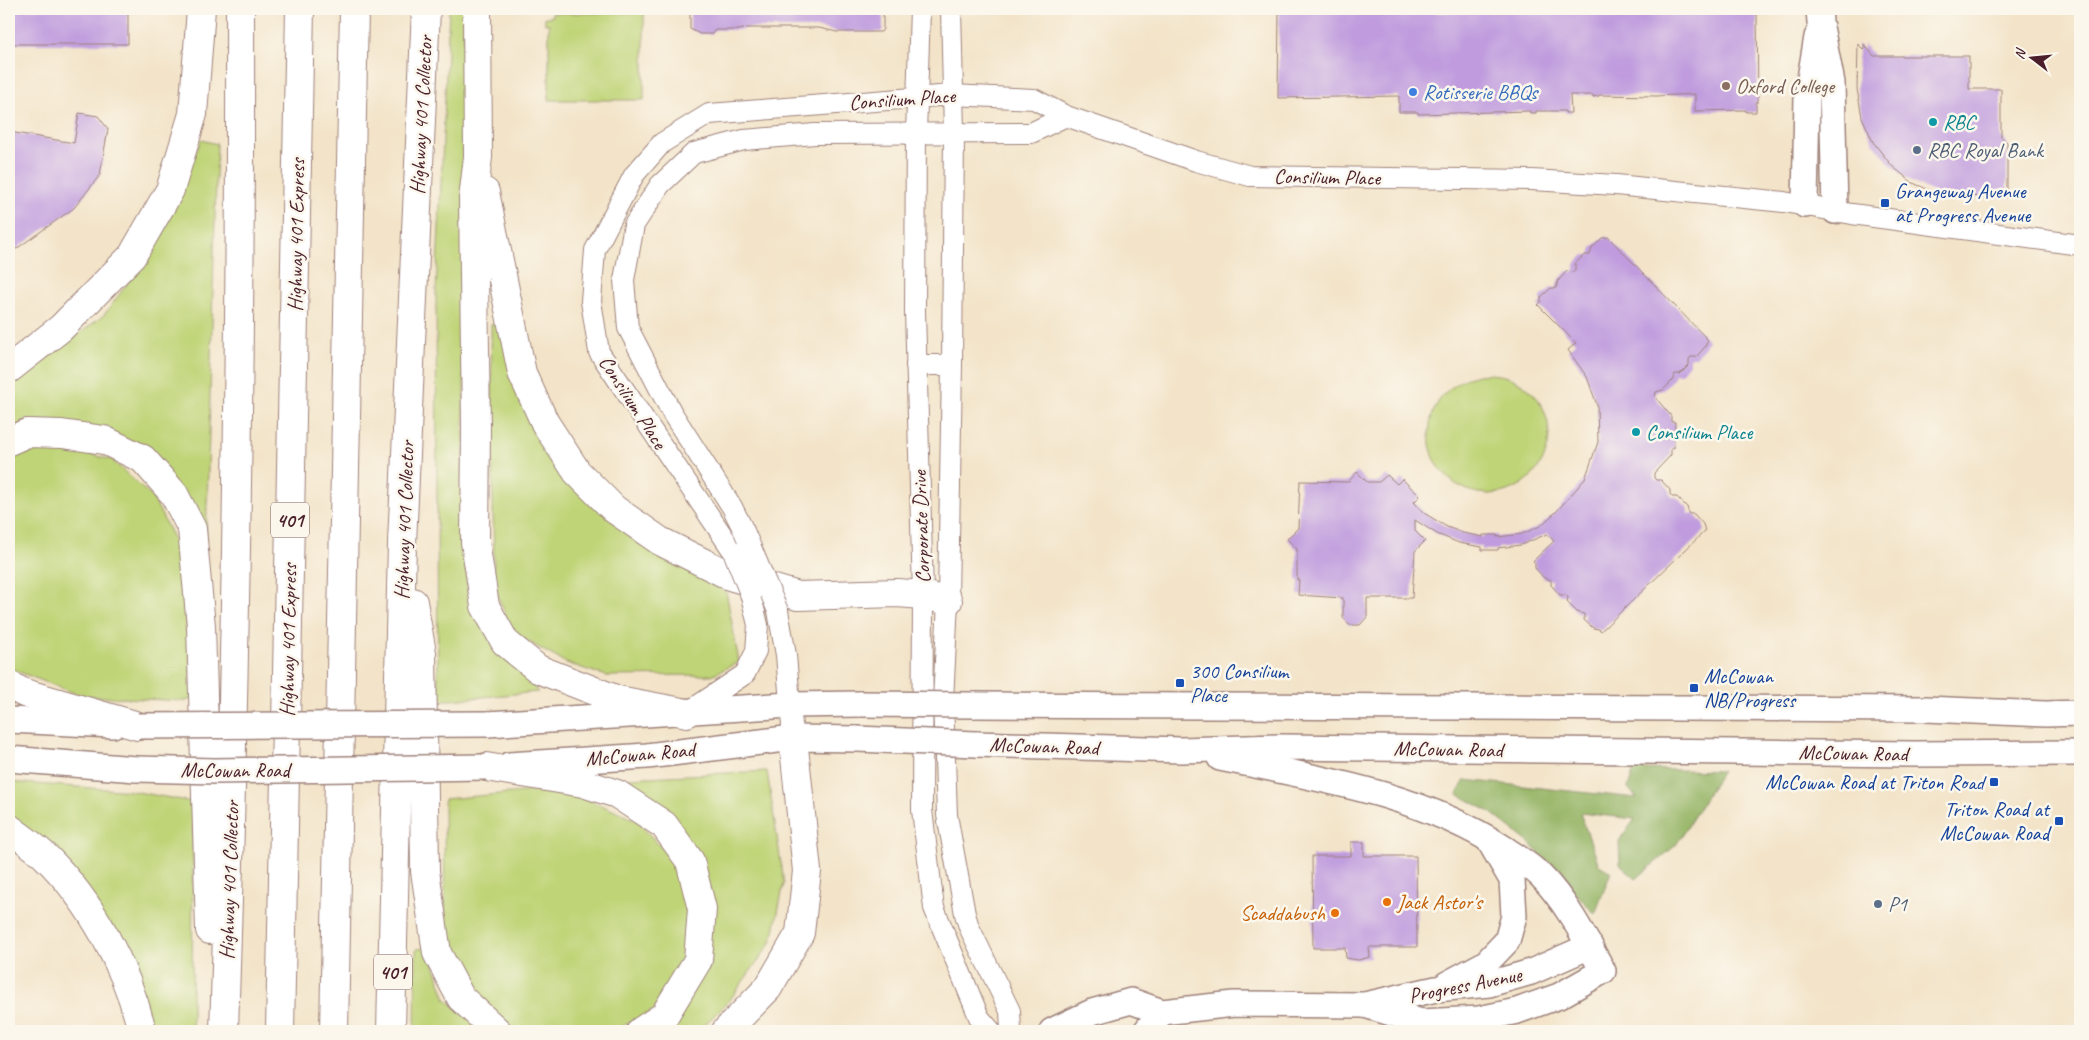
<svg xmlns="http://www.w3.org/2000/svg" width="2089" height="1040" viewBox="0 0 2089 1040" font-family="Caveat,sans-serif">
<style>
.green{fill:#bfd477;stroke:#847a51}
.forest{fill:#97b668;stroke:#706a4a}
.building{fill:#c09cde}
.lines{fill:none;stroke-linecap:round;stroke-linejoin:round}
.minor-casing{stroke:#9e827a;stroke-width:22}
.major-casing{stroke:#9e827a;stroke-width:28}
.highway-casing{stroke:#9e827a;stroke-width:30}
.minor{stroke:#fff;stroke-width:20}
.major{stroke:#fff;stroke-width:25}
.highway{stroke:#fff;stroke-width:28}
.minor-bridge-casing{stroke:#9e827a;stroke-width:22;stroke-linecap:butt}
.major-bridge-casing{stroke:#9e827a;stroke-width:28;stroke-linecap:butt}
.minor-bridge{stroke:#fff;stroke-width:20}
.major-bridge{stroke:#fff;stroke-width:25}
.education-dot{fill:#8d6e63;stroke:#fbf7ec;stroke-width:2}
.shop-dot{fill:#3f7fe0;stroke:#fbf7ec;stroke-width:2}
.culture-dot{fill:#0f9aa8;stroke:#fbf7ec;stroke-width:2}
.service-dot{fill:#5c6f8a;stroke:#fbf7ec;stroke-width:2}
.transit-dot{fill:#1a4fb4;stroke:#fbf7ec;stroke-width:2}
.food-dot{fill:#e8710a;stroke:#fbf7ec;stroke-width:2}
.labels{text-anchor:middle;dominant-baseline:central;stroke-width:5;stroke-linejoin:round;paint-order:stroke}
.shield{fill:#fbf7ec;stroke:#7f6065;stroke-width:1}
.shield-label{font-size:20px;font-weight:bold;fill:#4a1f2b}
.education-label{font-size:21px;fill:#785e54;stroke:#fbf7ec;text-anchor:start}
.shop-label{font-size:21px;fill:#366cbe;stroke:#fbf7ec;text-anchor:start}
.street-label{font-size:21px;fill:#4a1f2b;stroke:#fbf7ec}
.culture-label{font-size:21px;fill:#0d838f;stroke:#fbf7ec;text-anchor:start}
.service-label{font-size:21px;fill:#4e5e75;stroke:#fbf7ec;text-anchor:start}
.transit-label{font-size:21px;fill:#164399;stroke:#fbf7ec;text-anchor:start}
.food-label{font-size:21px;fill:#c56008;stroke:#fbf7ec;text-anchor:start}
</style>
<rect width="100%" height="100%" fill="#fbf7ec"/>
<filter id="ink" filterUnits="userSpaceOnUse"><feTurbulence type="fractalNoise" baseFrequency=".02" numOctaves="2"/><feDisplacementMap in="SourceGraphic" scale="10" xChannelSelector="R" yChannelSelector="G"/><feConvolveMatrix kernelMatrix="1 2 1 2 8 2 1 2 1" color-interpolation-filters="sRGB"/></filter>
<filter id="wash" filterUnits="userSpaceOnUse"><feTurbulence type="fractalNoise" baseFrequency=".0096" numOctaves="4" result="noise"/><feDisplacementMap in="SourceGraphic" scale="20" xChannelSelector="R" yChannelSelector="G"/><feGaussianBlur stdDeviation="1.12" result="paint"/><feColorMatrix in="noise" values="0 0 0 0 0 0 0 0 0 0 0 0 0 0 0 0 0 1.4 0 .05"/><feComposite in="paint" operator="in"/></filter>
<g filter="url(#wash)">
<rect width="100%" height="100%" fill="#f3e4c9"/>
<!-- green -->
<g class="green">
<polygon points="449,9 464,9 464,541 468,592 485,632 538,692 438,701 436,292"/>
<polygon points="552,13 644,13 644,100 549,100 549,24 545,24 545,17 552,17"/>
<polygon points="201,140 217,144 206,541 110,432 9,430 9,387 104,315 161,238"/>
<polygon points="491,324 499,326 567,479 633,540 726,591 739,662 712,675 607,676 566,663 513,633 494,587"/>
<circle cx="1489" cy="434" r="60"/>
<polygon points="60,446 112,460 153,498 179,550 194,698 185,701 82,696 9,668 9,459 12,457"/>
<polygon points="767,771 784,883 772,941 729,1001 698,1031 655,1031 707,918 628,778"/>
<polygon points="9,782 132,791 193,802 192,1031 149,1031 127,953 9,818"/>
<polygon points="534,791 584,798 636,820 681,869 689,923 682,969 654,1010 619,1028 606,1031 516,1031 479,1000 445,925 444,799"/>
<polygon points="428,948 446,999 483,1031 415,1031 416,949"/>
</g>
<!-- forest -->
<polygon class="forest" points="1634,769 1722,771 1676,845 1636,879 1620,864 1619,841 1635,819 1580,813 1599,865 1611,872 1595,914 1529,843 1490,812 1457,794 1465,780 1637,798 1628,788"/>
<g id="blocks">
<!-- building -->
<g class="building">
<polygon points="9,9 159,9 159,12 128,12 128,44 9,44"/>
<polygon points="690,9 883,9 883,29 881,32 837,32 819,28 747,28 739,30 715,30 712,34 700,34 690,29"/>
<polygon points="1279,9 1398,9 1398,13 1570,11 1570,9 1757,9 1758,102 1756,102 1756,112 1746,112 1746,110 1695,111 1695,94 1657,96 1599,95 1599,96 1593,97 1593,95 1570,95 1571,113 1565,113 1565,111 1536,111 1536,113 1530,113 1530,111 1418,114 1418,112 1399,112 1399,96 1278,98"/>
<polygon points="1858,44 1864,50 1864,44 1874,56 1969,56 1969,89 2001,89 2001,137 2007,142 2007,197 1943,196 1913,183 1892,166 1873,142 1862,117 1857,89"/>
<polygon points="79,113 98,116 108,129 100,175 74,208 9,254 9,132 74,143"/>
<polygon points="1608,237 1708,340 1705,347 1696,357 1691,357 1689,359 1689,365 1680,374 1675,374 1672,381 1663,390 1656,392 1655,397 1671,416 1671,422 1675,422 1674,448 1671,448 1671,455 1654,473 1654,478 1656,480 1661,480 1670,490 1670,494 1672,497 1677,497 1687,507 1689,514 1694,514 1703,524 1705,531 1601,631 1599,629 1593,628 1584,620 1584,614 1577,612 1567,602 1568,597 1566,595 1560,595 1551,585 1551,580 1544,578 1535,568 1535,563 1533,561 1554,541 1547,534 1521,545 1498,548 1498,550 1482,550 1482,547 1459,543 1437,534 1415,520 1415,531 1425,541 1415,551 1412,598 1367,598 1367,617 1360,625 1349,625 1343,617 1343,598 1298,595 1299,580 1297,580 1297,549 1287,539 1298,528 1300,481 1348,482 1357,472 1367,482 1379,482 1387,475 1397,484 1402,479 1420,496 1414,502 1424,513 1447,527 1463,533 1483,537 1483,535 1497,535 1497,537 1522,534 1540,526 1556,512 1585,479 1598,442 1597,405 1587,377 1568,350 1576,343 1538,305 1541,302 1541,297 1551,288 1556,288 1558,281 1567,271 1572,272 1575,270 1575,264 1584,255 1590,255 1592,248 1602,238"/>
<polygon points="1351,842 1364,842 1364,856 1416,856 1417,947 1369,947 1370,957 1358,960 1346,958 1345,948 1313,948 1312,856 1351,856"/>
</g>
</g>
</g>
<g filter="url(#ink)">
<use href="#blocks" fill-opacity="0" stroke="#9e827a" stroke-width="1"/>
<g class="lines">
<defs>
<g id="minor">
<polyline points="920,9 916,134 915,311 923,595 922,810 934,908 979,1017 991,1031"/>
<polyline points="951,9 954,132 952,365 948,601 943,701 947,815 965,914 969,927 1010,1011 1011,1031"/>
<polyline points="916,365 952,365"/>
<polyline points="744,531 732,507 672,413 628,328 624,280 634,225 660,185 694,153 744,140 815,134 1031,133 1066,116"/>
<polyline points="733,551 599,352 591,301 595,250 634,175 662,143 709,114 952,95 1034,99 1066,116 1196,161 1250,176 1532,180 1616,185 1784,202 1852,214 2080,245"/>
<polyline points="778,611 786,655 793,738"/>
<polyline points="688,712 745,674 756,651 758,625 751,596"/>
</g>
<g id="major">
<polyline points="1819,9 1820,22 1832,83 1835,211"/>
<polyline points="1805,205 1807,96 1817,37"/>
<polyline points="973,705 1925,709 2046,714 2080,713"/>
<polyline points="9,720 113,725"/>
<polyline points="487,724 790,705 861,704"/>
<polyline points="976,744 1181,750 1280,747 1913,754 2080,753"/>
<path d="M1220 758C1317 778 1421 794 1505 849 1518 858 1530 865 1541 876 1566 901 1586 940 1603 971L1559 996 1517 1011 1479 1019 1421 1022 1365 1005"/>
<polyline points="9,759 136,769"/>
<polyline points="509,765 647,756 793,738 857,739"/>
<polyline points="1447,984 1486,963 1507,941 1514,916 1512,880 1490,842"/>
<polyline points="1052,1031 1092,1012 1131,1001 1162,1012 1234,1004 1365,1005 1436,989 1489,984 1531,972 1590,946"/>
<polyline points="1146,1031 1162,1012"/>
</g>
<g id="highway">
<polyline points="477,9 478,157 473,199 476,427 475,542 485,606 505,642 538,669 618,700 687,713"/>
<polyline points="485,192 522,373 545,423 577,472 614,509 660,541 730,576 798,596 897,593 923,595 948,601"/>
<polyline points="9,369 61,328 132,256 170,190 193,114 201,9"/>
<polyline points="9,441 27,433 62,434 104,440 143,459 174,494 192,529 201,626 210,930"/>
<polyline points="413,602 422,653 425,871 437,953 461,998 497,1031"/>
<polyline points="9,685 24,693 138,726"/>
<polyline points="486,767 583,783 617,794 664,825 690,861 702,909 698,960 664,1016 641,1031"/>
<path d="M9 828C21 837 34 846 45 856 92 902 127 968 142 1031"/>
<path d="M224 1031C235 690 241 350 240 9"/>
<polyline points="280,1031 300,9"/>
<polyline points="334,1031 354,9"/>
<polyline points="391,1031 402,543 426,9"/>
<polyline points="726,1031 768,988 800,933 807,871 793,738"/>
</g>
</defs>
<!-- minor casing -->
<use href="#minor" class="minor-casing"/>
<!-- major casing -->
<use href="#major" class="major-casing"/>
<!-- highway casing -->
<use href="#highway" class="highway-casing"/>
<!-- minor -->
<use href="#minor" class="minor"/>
<!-- major -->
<use href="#major" class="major"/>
<!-- highway -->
<use href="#highway" class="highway"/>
<defs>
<g id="minor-bridge">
<polyline points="744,531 778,611"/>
<polyline points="733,551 751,596"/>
</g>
<g id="major-bridge">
<polyline points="861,704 973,705"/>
<polyline points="138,726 487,724"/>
<polyline points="857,739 976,744"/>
<polyline points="136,769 215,771 486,767"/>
</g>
</defs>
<!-- minor-bridge casing -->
<use href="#minor-bridge" class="minor-bridge-casing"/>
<!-- major-bridge casing -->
<use href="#major-bridge" class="major-bridge-casing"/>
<!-- minor-bridge -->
<use href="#minor-bridge" class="minor-bridge"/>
<!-- major-bridge -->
<use href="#major-bridge" class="major-bridge"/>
</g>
</g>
<!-- markers -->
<circle class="education-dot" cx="1726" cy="86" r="5"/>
<circle class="shop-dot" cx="1413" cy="92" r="5"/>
<g class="culture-dot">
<circle cx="1933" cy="122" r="5"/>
<circle cx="1636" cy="432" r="5"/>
</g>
<g class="service-dot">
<circle cx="1917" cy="150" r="5"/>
<circle cx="1878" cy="904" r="5"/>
</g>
<g class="transit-dot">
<rect x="1880" y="198" width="10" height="10" rx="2.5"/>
<rect x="1175" y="678" width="10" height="10" rx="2.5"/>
<rect x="1689" y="683" width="10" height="10" rx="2.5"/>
<rect x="1989" y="777" width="10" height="10" rx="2.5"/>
<rect x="2054" y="816" width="10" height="10" rx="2.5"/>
</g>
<g class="food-dot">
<circle cx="1387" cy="902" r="5"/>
<circle cx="1335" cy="913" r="5"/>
</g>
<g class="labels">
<!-- shield labels -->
<g class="shield">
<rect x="271" y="502.5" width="38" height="35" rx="4"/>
<rect x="374" y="954.5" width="38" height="35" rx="4"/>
</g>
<g class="shield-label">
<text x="290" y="520">401</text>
<text x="393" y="972">401</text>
</g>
<!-- education labels -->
<g class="education-label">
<text x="1736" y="86">Oxford College</text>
</g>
<!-- shop labels -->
<g class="shop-label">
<text x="1423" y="92">Rotisserie BBQs</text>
</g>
<!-- street labels -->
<g class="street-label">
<text transform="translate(902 99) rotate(-4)">Consilium Place</text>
<text transform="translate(421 115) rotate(-87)">Highway 401 Collector</text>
<text transform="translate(1327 177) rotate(1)">Consilium Place</text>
<text transform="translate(296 235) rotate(-89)">Highway 401 Express</text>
<text transform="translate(633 402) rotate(57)">Consilium Place</text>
<text transform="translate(404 520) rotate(-88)">Highway 401 Collector</text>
<text transform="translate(921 527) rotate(-92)">Corporate Drive</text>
<text transform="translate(288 640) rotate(-89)">Highway 401 Express</text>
<text transform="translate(1044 746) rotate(2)">McCowan Road</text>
<text transform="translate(1448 749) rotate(1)">McCowan Road</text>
<text transform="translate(1853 753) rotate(1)">McCowan Road</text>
<text transform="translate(640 754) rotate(-5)">McCowan Road</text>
<text x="235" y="770">McCowan Road</text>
<text transform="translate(229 880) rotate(-88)">Highway 401 Collector</text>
<text transform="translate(1465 985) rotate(-11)">Progress Avenue</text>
</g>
<!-- culture labels -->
<g class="culture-label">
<text x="1943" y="122">RBC</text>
<text x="1646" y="432">Consilium Place</text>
</g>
<!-- service labels -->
<g class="service-label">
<text x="1927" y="150">RBC Royal Bank</text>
<text x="1888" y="904">P1</text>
</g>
<!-- transit labels -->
<g class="transit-label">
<text x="1895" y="191">Grangeway Avenue<tspan x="1895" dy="24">at Progress Avenue</tspan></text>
<text x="1190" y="671">300 Consilium<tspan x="1190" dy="24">Place</tspan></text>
<text x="1704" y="676">McCowan<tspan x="1704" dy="24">NB/Progress</tspan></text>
<text x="1984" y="782" text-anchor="end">McCowan Road at Triton Road</text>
<text x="2049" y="809" text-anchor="end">Triton Road at<tspan x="2049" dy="24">McCowan Road</tspan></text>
</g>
<!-- food labels -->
<g class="food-label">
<text x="1397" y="902">Jack Astor's</text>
<text x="1325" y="913" text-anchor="end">Scaddabush</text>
</g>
</g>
<!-- margin -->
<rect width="2089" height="1040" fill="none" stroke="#fbf7ec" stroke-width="30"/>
<!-- north arrow -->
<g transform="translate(2032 58) rotate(286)" stroke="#fbf7ec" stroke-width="4" paint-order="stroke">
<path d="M0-4L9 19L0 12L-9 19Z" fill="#4a1f2b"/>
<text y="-8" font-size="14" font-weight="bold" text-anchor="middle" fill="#4a1f2b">N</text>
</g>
</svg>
